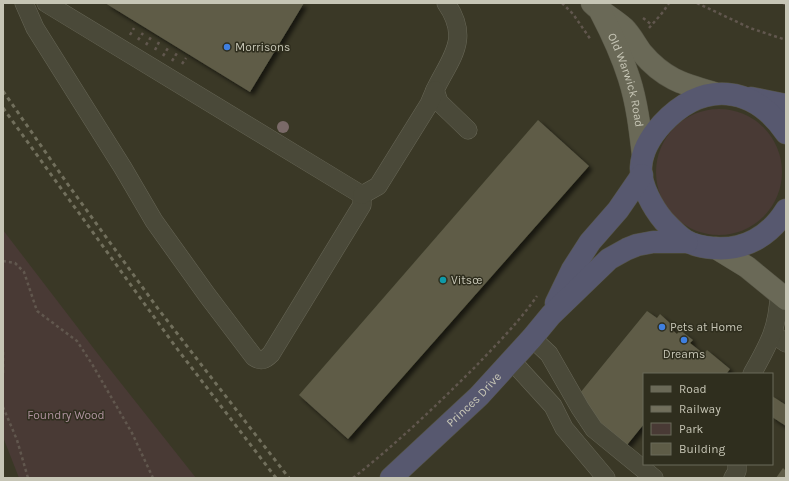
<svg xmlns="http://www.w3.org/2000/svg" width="789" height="481" viewBox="0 0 789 481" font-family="Karla,sans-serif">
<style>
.green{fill:#493a35}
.building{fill:#5e5c47;filter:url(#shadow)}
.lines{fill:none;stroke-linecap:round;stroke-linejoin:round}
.minor-casing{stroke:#686757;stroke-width:19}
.major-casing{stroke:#565545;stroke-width:23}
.highway-casing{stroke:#555444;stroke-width:23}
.path{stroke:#61574e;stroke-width:2.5;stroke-dasharray:3 3;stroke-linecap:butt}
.minor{stroke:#4a4939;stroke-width:18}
.major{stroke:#6a6957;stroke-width:22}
.highway{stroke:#57586f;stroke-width:22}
.rail{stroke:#716f5c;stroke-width:3;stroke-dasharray:4 4;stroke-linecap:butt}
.tree{fill:#7a6a68}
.shop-dot{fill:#3f7fe0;stroke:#2f2e1e;stroke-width:1.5}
.culture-dot{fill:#0f9aa8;stroke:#2f2e1e;stroke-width:1.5}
.labels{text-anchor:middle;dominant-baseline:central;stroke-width:3;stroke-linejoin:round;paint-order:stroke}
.poi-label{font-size:12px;fill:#c6c5b5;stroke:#2f2e1e;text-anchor:start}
.street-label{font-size:12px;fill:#c6c5b5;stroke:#2f2e1e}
.park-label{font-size:12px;fill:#af929e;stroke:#2f2e1e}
</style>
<defs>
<filter id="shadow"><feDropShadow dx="3.5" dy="3.5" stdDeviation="2" flood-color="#0009"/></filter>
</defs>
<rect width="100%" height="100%" fill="#3a3826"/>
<!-- green -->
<g class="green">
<circle cx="719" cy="172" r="63"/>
<polygon points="3,230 101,358 196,478 19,478 3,437"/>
</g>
<!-- building -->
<g class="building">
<polygon points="105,3 304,3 250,92"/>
<polygon points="538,120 589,166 348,439 299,395"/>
<polygon points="647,311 657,318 660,314 672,325 670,328 677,334 680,330 693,340 690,343 704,354 707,350 730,369 727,373 729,374 644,374 644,424 627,445 601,424 580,393"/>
<polygon points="772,396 786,405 786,426 772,417"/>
<polygon points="783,468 786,471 786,478 776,478"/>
</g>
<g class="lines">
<defs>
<g id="minor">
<path d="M24 3 35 28 123 168 154 221 207 295 254 357C261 362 265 360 271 354L362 205V195L46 3"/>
<path d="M446 3C471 39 451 57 435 90L439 102 468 130"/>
<polyline points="362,195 378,186 429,104 435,90"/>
<polyline points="773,334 786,343"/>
<polyline points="532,338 549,354 580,408 594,429 654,478"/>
<polyline points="511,360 553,406 564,428 606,478"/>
<path d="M752 374C768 345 778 329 779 295"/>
<polyline points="733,478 737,471 737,464"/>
</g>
<g id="major">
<path d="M592 3C602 13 614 19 624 28 631 35 636 45 642 53 664 79 683 84 714 93"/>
<path id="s1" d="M601 13C612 34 622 56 629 78 637 103 640 129 643 155"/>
<polyline points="716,248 747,267 786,299"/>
</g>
<g id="highway">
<polyline points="751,98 786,105"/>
<path d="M786 133C753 85 703 80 662 124 652 135 642 151 641 167 640 185 653 208 664 221 681 239 688 246 713 248 744 251 770 236 786 210"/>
<polyline points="556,303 572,270 590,242 618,210 642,175"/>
<path id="s2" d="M391 478 479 396 532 338 551 315 609 259 627 249 637 245 653 242H687"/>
</g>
</defs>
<!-- minor casing -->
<use href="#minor" class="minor-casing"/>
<!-- major casing -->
<use href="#major" class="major-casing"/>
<!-- highway casing -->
<use href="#highway" class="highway-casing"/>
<!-- path -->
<g class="path">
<polyline points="562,3 573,14 591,40"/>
<polyline points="697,3 750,28 786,40"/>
<polyline points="783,3 786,4"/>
<polyline points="643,18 652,25"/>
<polyline points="649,28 663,12 669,3"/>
<polyline points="130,35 134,28"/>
<polyline points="138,40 143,33"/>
<polyline points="146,45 151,37"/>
<polyline points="155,50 159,42"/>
<polyline points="163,56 168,48"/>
<polyline points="172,61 177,53"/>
<polyline points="182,64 186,58"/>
<polyline points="3,261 15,263 24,272 37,311 77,341 92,364 132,433 153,478"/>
<polyline points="3,352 3,375"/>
<polyline points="3,407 17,440 28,478"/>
<path d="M353 478C396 444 436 406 475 367 496 345 519 322 537 296"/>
</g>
<!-- minor -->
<use href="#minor" class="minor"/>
<!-- major -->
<use href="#major" class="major"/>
<!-- highway -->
<use href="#highway" class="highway"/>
<!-- rail -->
<g class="rail">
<polyline points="3,91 69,186 159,310 289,478"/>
<polyline points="3,108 175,346 276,478"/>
</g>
</g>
<!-- trees -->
<circle class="tree" cx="283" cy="127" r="6"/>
<!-- markers -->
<g class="shop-dot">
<circle cx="227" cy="47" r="4"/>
<circle cx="662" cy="327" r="4"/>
<circle cx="684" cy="340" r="4"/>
</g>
<circle class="culture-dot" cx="443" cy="280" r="4"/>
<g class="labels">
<!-- poi labels -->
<g class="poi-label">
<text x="235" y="47">Morrisons</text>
<text x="451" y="280">Vitsœ</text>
<text x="670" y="327">Pets at Home</text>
<text x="684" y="354" text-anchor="middle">Dreams</text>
</g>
<!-- street labels -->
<g class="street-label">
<text stroke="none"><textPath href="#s1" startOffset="72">Old Warwick Road</textPath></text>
<text stroke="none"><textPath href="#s2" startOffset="114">Princes Drive</textPath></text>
</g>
<!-- park labels -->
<g class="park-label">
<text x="66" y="415">Foundry Wood</text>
</g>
</g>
<!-- border -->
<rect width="789" height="481" fill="none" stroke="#c6c5b5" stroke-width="8"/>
<!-- legend -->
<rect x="643" y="373" width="130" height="92" fill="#2f2e1e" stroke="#6b6a5a"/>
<rect x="651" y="386" width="20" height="6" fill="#6a6957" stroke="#6b6a5a"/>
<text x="679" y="393" font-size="12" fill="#c6c5b5">Road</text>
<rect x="651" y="406" width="20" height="6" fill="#716f5c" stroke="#6b6a5a"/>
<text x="679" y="413" font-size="12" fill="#c6c5b5">Railway</text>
<rect x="651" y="423" width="20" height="12" fill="#493a35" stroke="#6b6a5a"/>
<text x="679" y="433" font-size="12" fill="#c6c5b5">Park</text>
<rect x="651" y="443" width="20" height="12" fill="#5e5c47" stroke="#6b6a5a"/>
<text x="679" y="453" font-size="12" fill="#c6c5b5">Building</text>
</svg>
